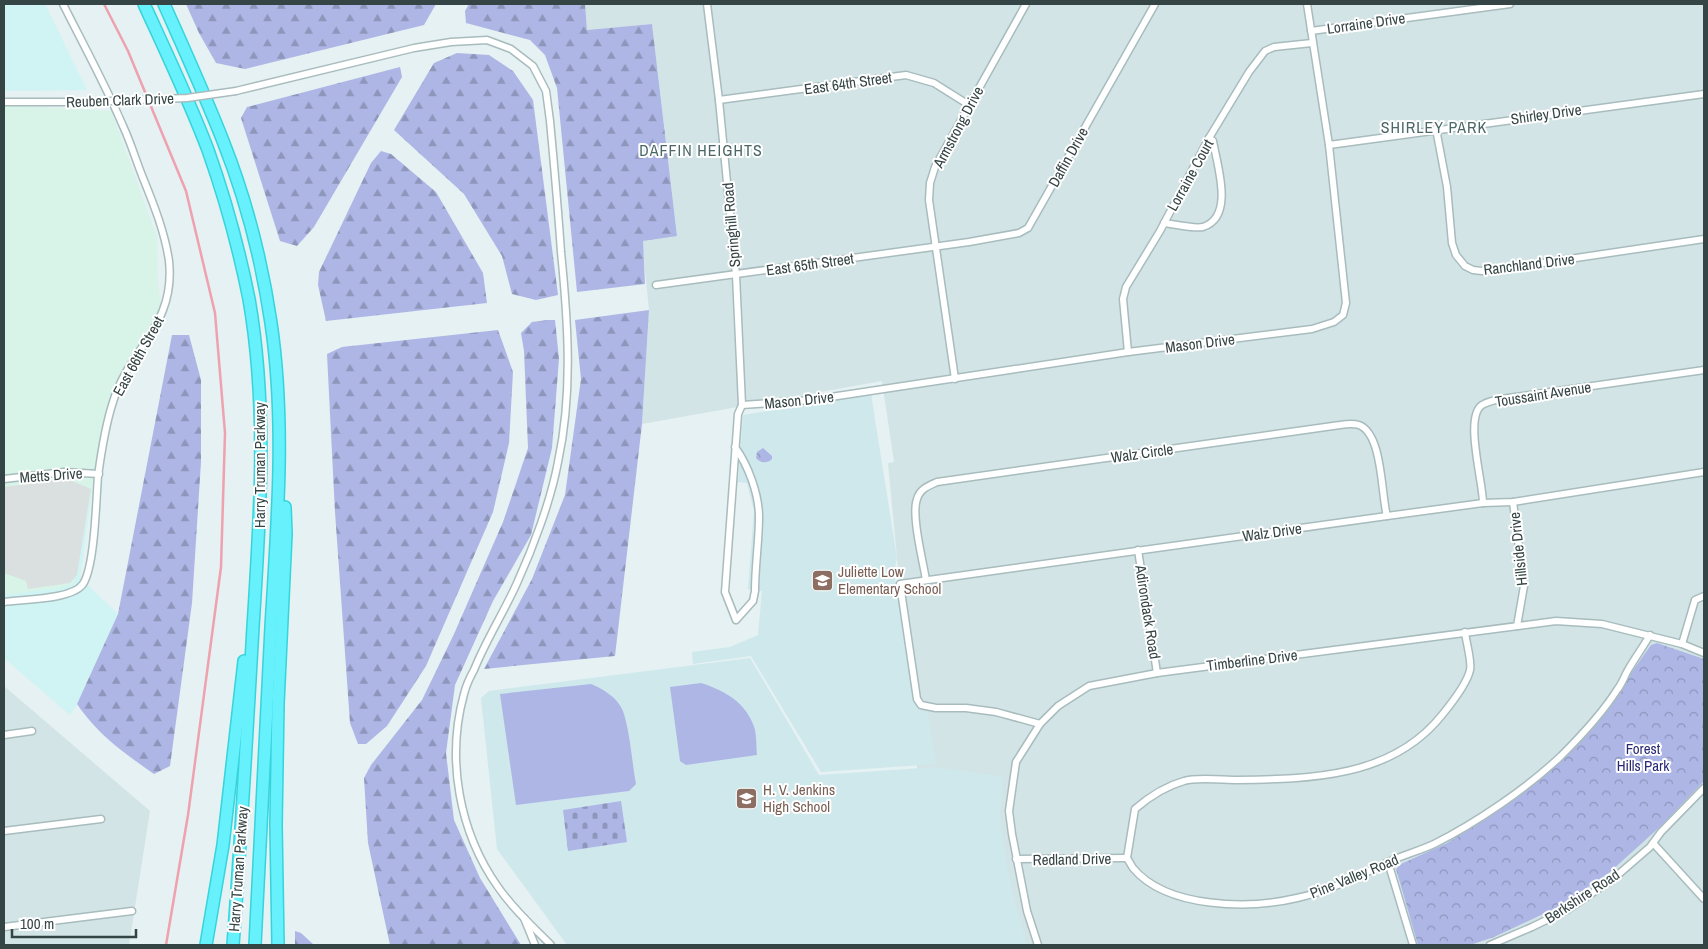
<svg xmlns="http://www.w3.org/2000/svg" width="1708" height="949" viewBox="0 0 1708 949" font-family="'Archivo Narrow',sans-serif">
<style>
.residential{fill:#d3e4e6}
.commercial{fill:#d0f4f4}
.education{fill:#cfe8eb}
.medical{fill:#d8f3e7}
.grass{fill:#aeb6e6}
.forest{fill:url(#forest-firs)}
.cemetery{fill:url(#cemetery-stones)}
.park{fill:url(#park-crowns)}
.parking{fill:#dae0e0}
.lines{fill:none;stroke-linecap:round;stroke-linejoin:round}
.stream{stroke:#efa1af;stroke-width:2.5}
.minor-casing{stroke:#a8bcbd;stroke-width:9}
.motorway-casing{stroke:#36d4db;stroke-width:14}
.minor{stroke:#fff;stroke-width:6}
.motorway{stroke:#66f1fc;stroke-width:11}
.minor-bridge-casing{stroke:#a8bcbd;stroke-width:9;stroke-linecap:butt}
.minor-bridge{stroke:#fff;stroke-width:6}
.labels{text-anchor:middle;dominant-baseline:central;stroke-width:4;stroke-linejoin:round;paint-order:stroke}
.street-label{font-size:15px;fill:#354445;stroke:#fff}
.education-label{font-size:15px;fill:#785e54;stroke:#fff;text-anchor:start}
.park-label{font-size:15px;fill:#2b2975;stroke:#fff}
.neighbourhood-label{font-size:16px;letter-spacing:1px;fill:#4c6767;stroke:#fff}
</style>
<defs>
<pattern id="forest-firs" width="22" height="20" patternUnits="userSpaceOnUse" patternTransform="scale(1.25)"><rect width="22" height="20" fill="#aeb6e6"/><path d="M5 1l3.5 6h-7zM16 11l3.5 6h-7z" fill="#8e96bc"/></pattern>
<pattern id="cemetery-stones" width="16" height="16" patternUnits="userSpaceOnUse" patternTransform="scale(1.25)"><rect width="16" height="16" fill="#aeb6e6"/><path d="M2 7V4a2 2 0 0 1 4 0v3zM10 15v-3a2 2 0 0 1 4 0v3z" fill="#8e96bc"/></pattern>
<pattern id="park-crowns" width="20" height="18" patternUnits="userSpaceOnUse" patternTransform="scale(1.25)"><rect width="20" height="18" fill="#aeb6e6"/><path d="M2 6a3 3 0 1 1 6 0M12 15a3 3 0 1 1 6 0" fill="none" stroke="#8e96bc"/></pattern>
</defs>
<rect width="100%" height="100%" fill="#e5f1f2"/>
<!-- residential -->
<g class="residential">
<polygon points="585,4 1704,4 1704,945 934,945 888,463 894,462 882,381 642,424 649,310 642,241 677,235 652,24 587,30"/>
<polygon points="4,686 150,811 129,945 4,945"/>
</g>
<!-- commercial -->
<g class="commercial">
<polygon points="4,4 45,4 87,90 4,91"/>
<polygon points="99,441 80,578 118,614 77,704 70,715 4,658 4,458"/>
</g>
<!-- education -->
<g class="education">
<polygon points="871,394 897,558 894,572 913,701 920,710 928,714 936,764 821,772 751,656 693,664 692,652 730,647 758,635 762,591 748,589 754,511 747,483 738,482 743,415"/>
<polygon points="750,658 819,775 936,767 1003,777 1000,819 1008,871 1015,903 1027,945 567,945 497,849 481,698 489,691"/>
</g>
<!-- medical -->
<polygon class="medical" points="4,105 111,111 157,237 158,285 161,304 160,314 109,398 74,584 60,588 4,595"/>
<!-- grass -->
<g class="grass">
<path d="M701 683C723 690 744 701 753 724 757 732 756 746 757 755L686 765 680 761 670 687Z"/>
<path d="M591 684C603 689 617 697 623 711 630 731 632 763 636 784L629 791 516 805 500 694Z"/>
</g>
<!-- forest -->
<g class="forest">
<polygon points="186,4 436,4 424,25 245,69 216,63 199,33"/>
<polygon points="469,4 585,4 587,30 652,24 677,236 643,241 645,284 577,292 557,88 545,55 530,40 466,23 465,11"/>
<polygon points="457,53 489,55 513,71 533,100 558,295 536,300 512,294 502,256 464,194 394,130 434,63"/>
<polygon points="400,67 402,77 314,227 297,246 280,241 241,118 247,107"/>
<polygon points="381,151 391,154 436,192 483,273 487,303 326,321 318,285 319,272 371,163"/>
<polygon points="649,310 642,424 615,656 484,669 532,579 565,495 581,379 575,320"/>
<polygon points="548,320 555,320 559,359 552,448 531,535 493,601 455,685 446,753 454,820 480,878 521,945 390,945 368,843 364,778 371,765 422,700 454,634 503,522 528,448 524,351 521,333 532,322"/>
<polygon points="498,330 513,372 509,443 493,512 426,666 387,726 366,744 358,744 350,723 335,512 327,354 342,347"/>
<path d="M172 335H189L201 380V462L192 603 170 766 154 774C123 752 99 736 77 704L118 614Z"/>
<polygon points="295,931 301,933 314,945 295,945"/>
</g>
<!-- cemetery -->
<polygon class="cemetery" points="621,801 627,842 568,851 563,810"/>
<!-- park -->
<g class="park">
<path d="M763 448 772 456V459C767 464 760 463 756 458L757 452Z"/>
<polygon points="1657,643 1704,659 1704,781 1662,825 1610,872 1560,906 1494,937 1470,945 1418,945 1396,869 1401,864 1447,843 1500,809 1542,775 1608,705 1651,645"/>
</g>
<!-- parking -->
<polygon class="parking" points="67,479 91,489 77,575 70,583 28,589 26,581 4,573 4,487"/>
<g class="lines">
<!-- stream -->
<polyline class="stream" points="104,4 128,51 186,191 215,313 225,433 221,567 188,815 166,945"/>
<defs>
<g id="minor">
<path d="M707 4 719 100 736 275 742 405 738 414 725 592 736 620 753 601 755 591C755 566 759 541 759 517 759 494 748 465 735 447"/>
<polyline points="1311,31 1510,4"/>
<path d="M236 91 414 48 451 42 487 40 511 49 533 66 546 91 550 121C554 164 558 208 561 252 568 322 573 393 558 462 551 500 533 548 517 583 504 612 486 640 474 670 470 677 466 686 464 694 446 759 459 832 498 887 513 909 533 927 551 945"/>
<polyline points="719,100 906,75 934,83 969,105"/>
<polyline points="4,102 88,102"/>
<polyline points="1436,129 1447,187 1452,243 1456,255 1465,266 1473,270 1482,271 1522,266 1704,239"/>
<polyline points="1329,145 1704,94"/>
<path d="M1164 223C1173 224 1194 229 1203 227 1235 217 1217 165 1213 141L1209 138"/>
<polyline points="656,285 969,242 1019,233 1028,228 1155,4"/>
<polyline points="1128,352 1123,299 1126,287 1160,231 1209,138 1249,72 1265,51 1274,47 1312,43"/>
<polyline points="955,379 929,200 930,183 935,167 1026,4"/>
<polyline points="742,405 811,400 1128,352 1312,329 1334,322 1343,315 1346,303 1329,145 1307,4"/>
<polyline points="4,479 64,472 99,474"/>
<polyline points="1513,502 1524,586 1517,626"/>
<path d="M1483 503C1483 482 1464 417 1482 405 1487 402 1495 400 1501 399L1704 370"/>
<polyline points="1138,550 1157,673"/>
<path d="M926 580C923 561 911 515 917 499 920 489 928 486 937 482L1340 425C1346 424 1353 423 1359 425 1383 434 1381 495 1387 516"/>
<path d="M4 602C23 599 72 600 83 584 95 566 96 500 98 476 101 454 106 423 113 402 129 348 176 326 169 261 165 233 154 205 143 178 136 161 131 143 123 126 105 84 83 44 63 4"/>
<path d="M1465 632C1466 642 1472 661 1470 670 1467 684 1451 704 1442 715 1392 778 1310 779 1237 780 1223 780 1196 777 1184 781 1166 786 1149 797 1135 809L1127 858C1129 861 1131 865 1133 868 1167 909 1250 909 1297 898 1329 891 1359 876 1388 862 1403 855 1419 851 1434 844 1476 823 1526 789 1561 756 1581 736 1602 714 1617 690 1622 684 1624 677 1628 670 1635 658 1643 647 1650 635"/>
<polyline points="1682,644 1695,600 1704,596"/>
<polyline points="1040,724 996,712 966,708 936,708 921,705 917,699 900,584 1387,516 1483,503 1513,502 1704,472"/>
<polyline points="4,735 32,731"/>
<polyline points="4,831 101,819"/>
<polyline points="1653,843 1704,899"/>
<polyline points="1016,859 1127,858"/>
<polyline points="1388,862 1413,945"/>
<polyline points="524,918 535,945"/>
<polyline points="4,927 132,911"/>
<polyline points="1038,945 1027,911 1012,834 1009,811 1016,762 1040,724 1058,706 1089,686 1157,673 1556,621 1602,624 1682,644 1704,653"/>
<polyline points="1490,945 1532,927 1567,910 1613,879 1650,847 1661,832 1704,788"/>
</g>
<g id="motorway">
<path d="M144 4C166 52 189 100 208 150 225 198 239 249 249 299 268 408 260 517 253 627 247 733 241 839 233 945"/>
<path d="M164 4C184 49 205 95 223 141 246 199 262 262 271 323 286 424 277 526 271 627 265 733 260 839 255 945"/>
<polyline points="206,945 223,845 244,661"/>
<polyline points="278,945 276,825 278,704 286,534 285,507"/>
</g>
</defs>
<!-- minor casing -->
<use href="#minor" class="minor-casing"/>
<!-- motorway casing -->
<use href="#motorway" class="motorway-casing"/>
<!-- minor -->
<use href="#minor" class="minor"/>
<!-- motorway -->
<use href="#motorway" class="motorway"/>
<defs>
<polyline id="minor-bridge" points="88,102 187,98 236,91"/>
</defs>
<!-- minor-bridge casing -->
<use href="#minor-bridge" class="minor-bridge-casing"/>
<!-- minor-bridge -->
<use href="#minor-bridge" class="minor-bridge"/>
</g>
<!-- icons -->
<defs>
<symbol id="school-square" viewBox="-11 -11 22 22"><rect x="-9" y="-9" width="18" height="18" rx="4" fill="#8d6e63" stroke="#fff"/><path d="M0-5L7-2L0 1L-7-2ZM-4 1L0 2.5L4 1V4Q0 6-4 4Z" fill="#fff"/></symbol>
</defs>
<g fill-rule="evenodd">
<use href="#school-square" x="810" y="568" width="25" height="25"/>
<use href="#school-square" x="734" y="786" width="25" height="25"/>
</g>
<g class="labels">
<!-- street labels -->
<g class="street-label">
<text transform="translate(1366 23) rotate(-8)">Lorraine Drive</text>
<text transform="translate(848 83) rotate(-8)">East 64th Street</text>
<text transform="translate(120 100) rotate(-2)">Reuben Clark Drive</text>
<text transform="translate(1546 114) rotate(-8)">Shirley Drive</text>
<text transform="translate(958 127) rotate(-62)">Armstrong Drive</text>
<text transform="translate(1068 157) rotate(-61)">Daffin Drive</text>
<text transform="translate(1190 175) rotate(-61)">Lorraine Court</text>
<text transform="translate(731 225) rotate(-95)">Springhill Road</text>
<text transform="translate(810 264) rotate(-8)">East 65th Street</text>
<text transform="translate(1529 264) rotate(-7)">Ranchland Drive</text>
<text transform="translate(1200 343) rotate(-7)">Mason Drive</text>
<text transform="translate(138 356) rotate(-61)">East 66th Street</text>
<text transform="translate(1543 394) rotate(-9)">Toussaint Avenue</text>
<text transform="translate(799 400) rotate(-6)">Mason Drive</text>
<text transform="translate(1142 453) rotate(-8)">Walz Circle</text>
<text transform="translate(259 465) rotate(-90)">Harry Truman Parkway</text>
<text transform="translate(51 475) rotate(-4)">Metts Drive</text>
<text transform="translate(1272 532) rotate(-8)">Walz Drive</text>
<text transform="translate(1518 549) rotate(-96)">Hillside Drive</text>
<text transform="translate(1148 612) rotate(81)">Adirondack Road</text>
<text transform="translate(1252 660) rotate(-7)">Timberline Drive</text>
<text transform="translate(1072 859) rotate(-1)">Redland Drive</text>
<text transform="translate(238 869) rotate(-86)">Harry Truman Parkway</text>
<text transform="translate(1354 876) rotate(-22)">Pine Valley Road</text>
<text transform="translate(1582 896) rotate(-33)">Berkshire Road</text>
</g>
<!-- education labels -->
<g class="education-label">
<text x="838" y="571">Juliette Low<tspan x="838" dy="17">Elementary School</tspan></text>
<text x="763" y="789">H. V. Jenkins<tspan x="763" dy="17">High School</tspan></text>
</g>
<!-- park labels -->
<g class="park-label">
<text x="1643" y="748">Forest<tspan x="1643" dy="17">Hills Park</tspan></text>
</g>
<!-- neighbourhood labels -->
<g class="neighbourhood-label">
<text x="1434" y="127">SHIRLEY PARK</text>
<text x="701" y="150">DAFFIN HEIGHTS</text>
</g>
</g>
<!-- border -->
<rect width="1708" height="949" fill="none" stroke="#354445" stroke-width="10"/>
<!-- scale -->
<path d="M12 929v8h124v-8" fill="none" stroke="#354445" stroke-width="2.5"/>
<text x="20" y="929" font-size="15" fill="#354445" stroke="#ffffff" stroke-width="4" paint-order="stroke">100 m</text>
</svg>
